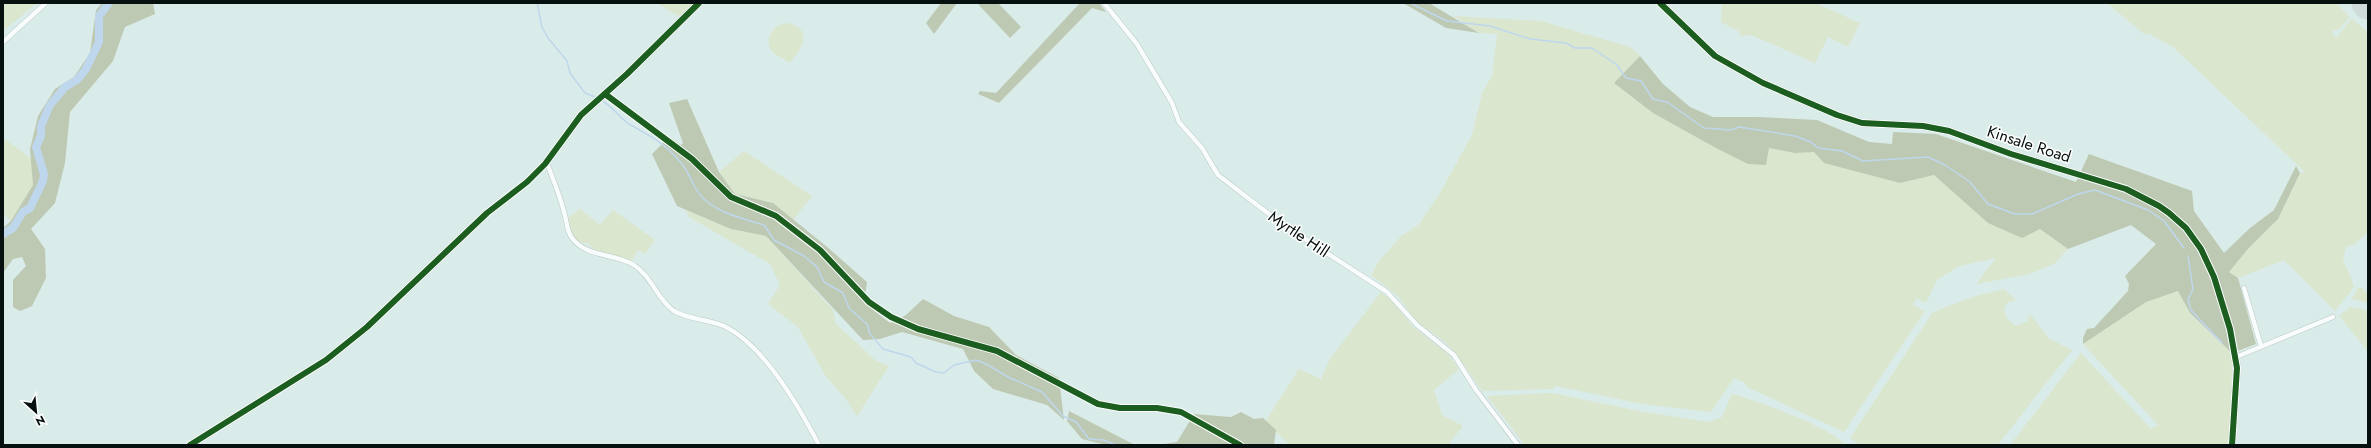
<svg xmlns="http://www.w3.org/2000/svg" width="2371" height="448" viewBox="0 0 2371 448" font-family="Jost,sans-serif">
<style>
.green{fill:#dbe6cf}
.forest{fill:#bec9b3}
.lines{fill:none;stroke-linecap:round;stroke-linejoin:round}
.stream{stroke:#bfd7ec;stroke-width:1.5}
.river{stroke:#bfd7ec;stroke-width:8}
.runway{stroke:#d0dcda;stroke-width:31}
.minor-casing{stroke:#b9c7c4;stroke-width:5.5}
.tertiary-casing{stroke:#b9c7c4;stroke-width:7}
.secondary-casing{stroke:#b9c7c4;stroke-width:8}
.minor{stroke:#f9fcfc;stroke-width:4.5}
.tertiary{stroke:#f9fcfc;stroke-width:6}
.secondary{stroke:#f9fcfc;stroke-width:7}
.cycleway-casing{stroke:#fff;stroke-width:8}
.cycleway{stroke:#1b5e20;stroke-width:6}
.labels{text-anchor:middle;dominant-baseline:central;stroke-width:3;stroke-linejoin:round;paint-order:stroke}
.street-label{font-size:16px;fill:#05100f;stroke:#fff}
</style>
<rect width="100%" height="100%" fill="#daece9"/>
<!-- green -->
<g class="green">
<polygon points="3,3 37,3 3,31"/>
<polygon points="657,3 695,3 680,17"/>
<polygon points="1722,3 1815,3 1860,23 1848,47 1828,37 1815,63 1751,35 1742,36 1738,31 1721,22"/>
<polygon points="2107,3 2336,3 2350,17 2338,30 2333,31 2333,36 2337,37 2352,18 2368,33 2368,231 2355,244 2346,247 2343,260 2350,275 2354,287 2335,311 2284,260 2238,278 2229,272 2247,250 2278,219 2300,173 2305,172 2173,47 2149,34 2144,34"/>
<polygon points="1454,16 1541,21 1630,47 1640,56 1614,83 1653,113 1716,148 1768,148 1795,153 1814,152 1900,183 1934,175 1960,196 2040,229 2068,249 2054,264 2029,274 1976,284 1996,258 1959,266 1937,280 1926,303 1917,298 1913,305 1925,311 1844,432 1747,387 1745,383 1734,378 1711,412 1642,404 1556,386 1553,389 1482,391 1455,352 1444,341 1416,321 1397,295 1371,275 1380,260 1401,236 1418,225 1439,195 1472,135 1482,93 1492,76 1497,34 1479,33"/>
<path d="M785 23C814 26 803 50 789 63 784 58 778 57 773 52 763 41 772 26 785 23Z"/>
<polygon points="3,138 32,159 33,185 11,221 3,214"/>
<polygon points="744,151 812,196 793,220 773,203 735,194 719,172"/>
<polygon points="580,209 600,225 613,210 655,240 645,254 638,250 632,261 594,250 588,243 579,243 571,233 568,218"/>
<polygon points="686,210 731,229 766,236 833,310 836,324 875,360 889,366 857,416 845,398 825,375 798,327 768,304 780,285 770,264 689,217"/>
<polygon points="2358,288 2362,288 2368,294 2367,303 2352,299"/>
<polygon points="2004,289 2016,300 2007,303 2004,310 2007,319 2016,326 2027,322 2030,314 2048,338 2072,350 1998,445 1860,445 1850,438 1933,312 1976,296"/>
<polygon points="2178,291 2190,314 2232,353 2231,419 2228,445 2010,445 2081,353 2151,429 2158,425 2083,344 2146,302"/>
<polygon points="1381,292 1394,303 1413,327 1448,354 1459,369 1434,390 1442,415 1463,426 1448,445 1290,445 1265,422 1299,369 1321,379 1330,359"/>
<polygon points="2350,307 2368,310 2368,351 2339,316"/>
<path d="M1552 393 1639 411 1708 422 1722 417 1732 394C1755 400 1833 428 1845 445L1524 444 1487 396Z"/>
</g>
<!-- forest -->
<g class="forest">
<polygon points="102,3 153,3 155,14 125,27 113,61 70,112 65,163 55,203 31,229 45,249 46,278 32,306 20,311 13,307 13,280 26,266 22,257 13,259 3,273 3,228 11,221 33,185 30,149 38,116 55,89 74,77 90,53 96,10"/>
<polygon points="941,3 957,3 934,34 926,23"/>
<polygon points="977,3 998,3 1021,27 1010,38"/>
<polygon points="1080,3 1099,3 1106,12 1092,8 999,103 978,94 980,91 996,93"/>
<polygon points="1403,3 1429,3 1479,33 1446,28"/>
<polygon points="1640,56 1663,84 1690,107 1713,117 1758,117 1817,120 1869,142 1892,144 1893,132 1936,134 2076,182 2089,154 2192,191 2194,211 2224,253 2250,228 2274,210 2296,166 2300,173 2278,219 2247,250 2229,272 2238,278 2256,344 2232,353 2190,313 2178,291 2146,302 2083,344 2083,338 2087,329 2094,328 2128,291 2129,284 2125,276 2156,244 2131,225 2068,249 2040,229 2022,238 1988,223 1934,175 1900,183 1824,163 1814,152 1795,153 1769,148 1766,165 1748,164 1716,148 1653,113 1614,83"/>
<polygon points="687,99 719,172 735,194 773,203 826,246 867,282 864,303 890,323 906,315 923,299 954,316 989,327 1016,355 1059,378 1064,420 1047,405 993,389 974,371 963,349 902,332 880,339 863,340 766,236 731,229 677,206 652,154 669,137 681,145 683,143 669,103"/>
<polygon points="1069,411 1135,445 1106,445 1082,439 1067,421"/>
<polygon points="1241,412 1254,419 1263,418 1276,430 1274,445 1157,445 1177,442 1194,414 1231,417"/>
</g>
<g class="lines">
<!-- stream -->
<g class="stream">
<polyline points="537,3 542,27 548,38 567,61 570,73 585,93 598,98"/>
<polyline points="1410,3 1447,21 1490,26 1530,39 1566,43 1575,48 1592,48 1617,65 1626,78 1641,81 1653,99 1667,102 1704,128 1731,130 1739,127 1795,136 1811,142 1818,148 1842,151 1863,161 1928,157 1945,165 1970,182 1988,204 2015,214 2032,214 2078,194 2095,190 2148,210 2164,221 2184,248"/>
<path d="M601 100C612 106 619 117 629 124 653 138 663 141 682 164 691 175 693 190 705 200 721 214 744 219 764 225L774 240 804 256 817 267 824 282 843 293 849 308 867 324 870 334 883 349 911 357 916 363 936 372 944 373 954 365 976 360 986 364 1008 377 1042 392 1063 416 1076 422 1089 439 1103 440 1116 445"/>
<polyline points="2188,256 2193,289 2188,300 2191,310 2222,343"/>
</g>
<!-- river -->
<polyline class="river" points="3,234 13,228 23,212 30,208 43,181 44,174 36,147 41,136 41,126 50,105 65,87 77,80 86,69 99,42 99,16 109,3"/>
<!-- runway -->
<polyline class="runway" points="2367,3 2368,4"/>
<defs>
<g id="minor">
<polyline points="1104,3 1137,44 1172,103 1179,122 1202,148 1218,175 1282,224 1387,292 1417,325 1454,355 1476,390 1518,445"/>
<polyline points="3,42 46,3"/>
<path d="M545 164 548 166C554 181 560 196 564 212 567 220 566 230 572 238 587 258 615 253 634 265 652 277 657 299 674 311 689 320 710 319 726 327 765 347 799 407 819 445"/>
<polyline points="2244,288 2261,346"/>
<polyline points="2236,357 2333,317"/>
</g>
<polyline id="tertiary" points="605,94 692,159 731,197 776,216 820,250 869,302 891,317 918,329 997,351 1098,404 1120,408 1157,408 1181,412 1240,445"/>
<g id="secondary">
<polyline points="1660,3 1715,56 1763,83 1837,115 1862,123 1923,126 1949,131 2011,154 2126,189 2159,206 2169,213 2186,228 2201,249 2214,277 2230,329 2237,368 2232,445"/>
<polyline points="190,445 326,360 367,327 487,213 527,182 545,164 581,115 627,74 699,3"/>
</g>
</defs>
<!-- minor casing -->
<use href="#minor" class="minor-casing"/>
<!-- tertiary casing -->
<use href="#tertiary" class="tertiary-casing"/>
<!-- secondary casing -->
<use href="#secondary" class="secondary-casing"/>
<!-- minor -->
<use href="#minor" class="minor"/>
<!-- tertiary -->
<use href="#tertiary" class="tertiary"/>
<!-- secondary -->
<use href="#secondary" class="secondary"/>
<defs>
<g id="cycleway">
<polyline points="1660,3 1715,56 1763,83 1837,115 1862,123 1923,126 1949,131 2011,154 2126,189 2159,206 2169,213 2186,228 2201,249 2214,277 2230,329 2237,368 2232,445"/>
<polyline points="605,94 692,159 731,197 776,216 820,250 869,302 891,317 918,329 997,351 1098,404 1120,408 1157,408 1181,412 1240,445"/>
<polyline points="190,445 326,360 367,327 487,213 527,182 545,164 581,115 627,74 699,3"/>
</g>
</defs>
<!-- cycleway casing -->
<use href="#cycleway" class="cycleway-casing"/>
<!-- cycleway -->
<use href="#cycleway" class="cycleway"/>
</g>
<g class="labels">
<!-- street labels -->
<g class="street-label">
<text transform="translate(2029 144) rotate(18)">Kinsale Road</text>
<text transform="translate(1299 234) rotate(34)">Myrtle Hill</text>
</g>
</g>
<!-- border -->
<rect width="2371" height="448" fill="none" stroke="#05100f" stroke-width="8"/>
<!-- north arrow -->
<g transform="translate(36 412) rotate(153)" stroke="#ffffff" stroke-width="3" paint-order="stroke">
<path d="M0-3L7 15L0 10L-7 15Z" fill="#05100f"/>
<text y="-6" font-size="11" font-weight="bold" text-anchor="middle" fill="#05100f">N</text>
</g>
</svg>
